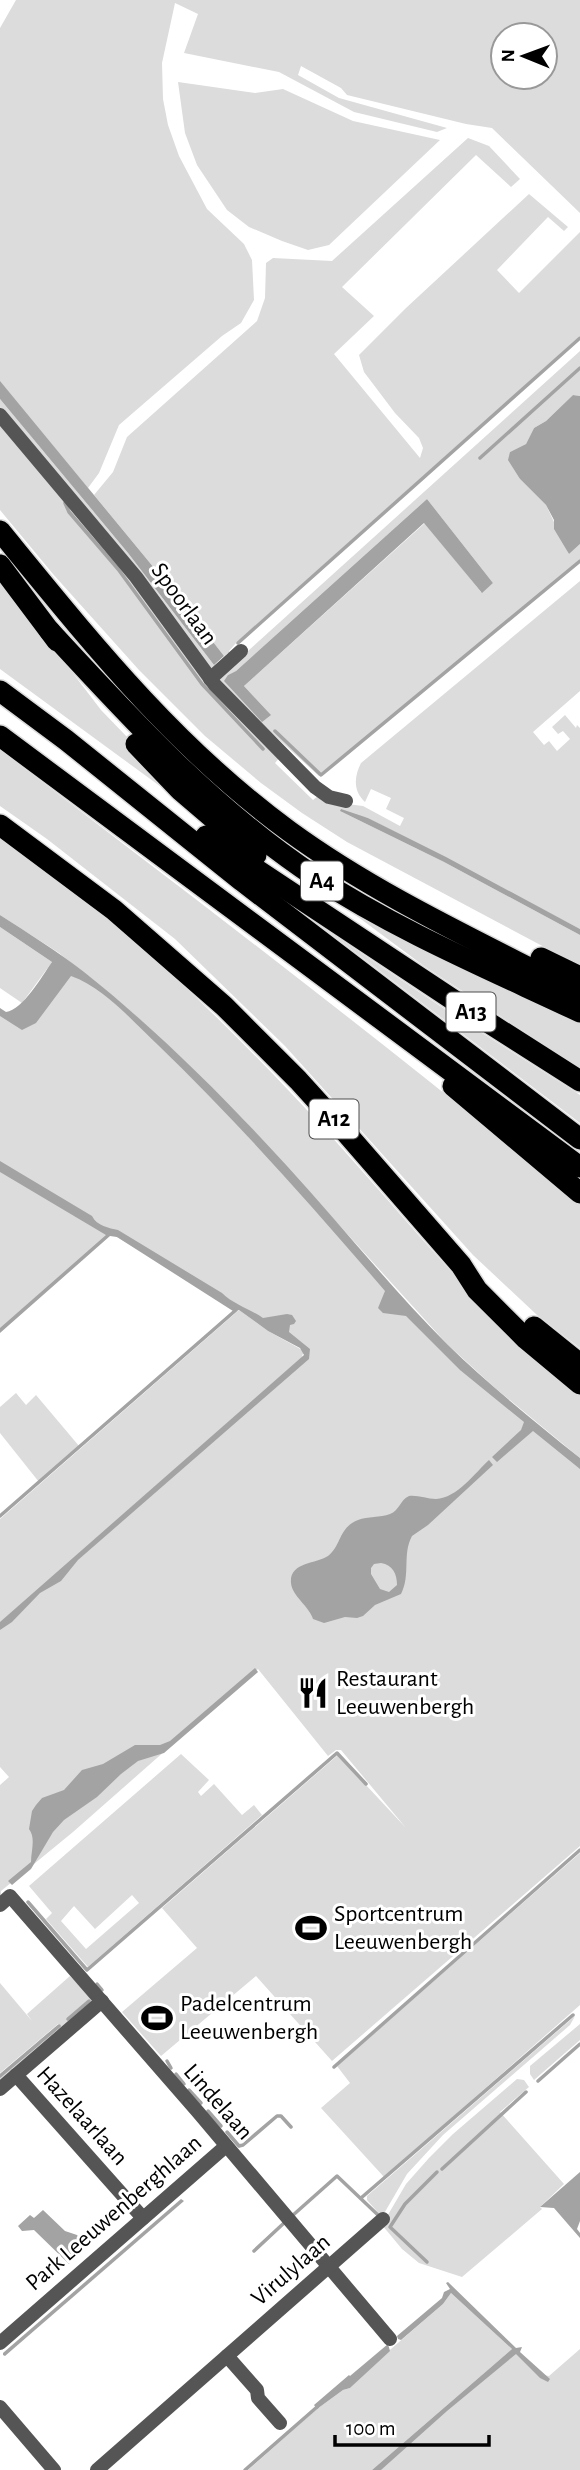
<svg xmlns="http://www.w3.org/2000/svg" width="580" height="2470" viewBox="0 0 580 2470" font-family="'Alegreya Sans',sans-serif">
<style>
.green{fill:#dcdcdc;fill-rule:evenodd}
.water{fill:#a3a3a3;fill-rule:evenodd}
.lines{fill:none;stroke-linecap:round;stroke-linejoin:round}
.stream{stroke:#a3a3a3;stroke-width:3.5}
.highway-casing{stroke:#dbdbdb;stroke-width:24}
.minor{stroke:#555;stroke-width:14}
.highway{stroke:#000;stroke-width:21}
.labels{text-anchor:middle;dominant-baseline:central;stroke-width:6;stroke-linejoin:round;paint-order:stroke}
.shield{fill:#fff;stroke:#4c4c4c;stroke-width:2}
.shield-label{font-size:23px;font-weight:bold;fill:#000}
.street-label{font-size:24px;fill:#000;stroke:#fff}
.poi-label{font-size:24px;fill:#000;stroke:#fff;text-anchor:start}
</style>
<rect width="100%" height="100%" fill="#fff"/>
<!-- green -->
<g class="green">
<path d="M16 0H580V213L492 128 466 124 347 95 341 88 301 66 298 75 339 98 447 128 437 132 354 112 279 72 184 53 198 14 175 3 162 63 163 99 168 125 179 156 207 209 244 244 252 260 254 300 241 323 222 336 119 425 99 473 88 488 0 382V28ZM503 35H545V77H503Z"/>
<polygon points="178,82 255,93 283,89 353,121 440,140 329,245 308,250 282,241 249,227 227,210 197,165 185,133"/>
<polygon points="468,138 489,146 520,179 511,187 476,155 342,287 374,316 334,354 420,458 423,448 419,438 395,413 364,372 359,355 406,308 529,194 568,227 564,231 548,217 497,270 519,293 580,232 580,336 236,643 229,651 230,657 216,669 209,669 135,571 0,409 0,399 128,553 214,665 228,656 228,653 224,656 178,597 94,495 113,472 127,437 257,321 265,298 266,263 273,258 332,261"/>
<path d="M580 351V396L573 395 546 421 534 428 526 444 510 452 520 479 546 505 569 554 580 544V560L319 776 264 726 218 678ZM427 499 493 583 481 592 425 523 244 686 270 714 228 675 236 671Z"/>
<path d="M0 420 280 757 275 763 313 800 318 796 339 803 363 806 400 826 404 818 386 809 391 798 371 789 365 802C353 791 354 777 361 763L580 581V691L533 732 544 745 549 741 557 751 570 739 563 731 558 734 552 727 565 715 576 728 577 725 580 728V929L368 818 340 811 444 862 580 935V966L347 842 302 813 261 783 205 736 139 670 53 574 0 510Z"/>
<polygon points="0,578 101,710 209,822 0,669"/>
<path d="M0 750C196 899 391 1047 580 1204V1348L537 1315 473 1255 285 1046 175 939 47 839 0 806Z"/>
<path d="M0 839C124 921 230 1026 330 1135 387 1198 441 1263 500 1324 524 1349 553 1371 580 1393V1458L494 1387 447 1344 242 1118 134 1014 59 953 0 915Z"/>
<polygon points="349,902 580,1017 580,1068 424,966 346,908"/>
<polygon points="0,927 52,962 22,1003 0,988"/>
<polygon points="322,927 449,1012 580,1095 580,1123"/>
<path d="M67 963C193 1059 291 1184 399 1299 455 1359 517 1412 580 1463V1846L332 2061 256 1976 161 2056 122 2012 197 1948 162 1908 338 1755 406 1828 341 1750H336L328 1756 258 1669 73 1832 1 1891V1898L0 1899V1785L9 1777 0 1767V1519L239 1310 268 1331 304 1351 301 1359 306 1357 305 1348 110 1233 0 1330V1010L9 1016Z"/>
<polygon points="16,1393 26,1405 36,1395 79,1446 39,1482 0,1433 0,1407"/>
<path d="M181 1754 209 1780 198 1792 201 1796 214 1784 242 1815 254 1805 262 1815 88 1967 46 1919 52 1913 29 1886ZM132 1895 139 1903 86 1949 61 1921 74 1906 95 1929Z"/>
<polygon points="580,1853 580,2005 384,2177 321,2108 350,2083 337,2066"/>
<polygon points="70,1976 91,1997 92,2003 0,2084 0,2077 60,2026 58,2024 0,2073 0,1983 32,2021 27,2014"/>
<polygon points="575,2016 570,2025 443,2135 407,2174 382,2217 367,2200 367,2196"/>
<polygon points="580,2024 580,2040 534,2080 530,2074 530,2066"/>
<polygon points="517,2079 524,2080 529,2087 500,2112 564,2184 540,2207 542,2209 462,2277 419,2263 402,2249 382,2225 406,2184 429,2158 453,2134"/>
<polygon points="451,2293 512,2349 372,2470 248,2470 317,2409 343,2390 350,2388 391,2349 443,2304"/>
<polygon points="516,2349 543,2375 549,2376 580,2349 580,2470 379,2470"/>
</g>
<!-- water -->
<g class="water">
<polygon points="0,381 178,597 224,656 214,665 128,553 0,399"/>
<polygon points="573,395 580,396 580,544 569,554 554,529 554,520 546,505 520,479 508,460 510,452 526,444 534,428 546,421"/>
<polygon points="427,499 493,583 482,593 424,523 244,686 271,715 262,722 224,681 228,675 236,671"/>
<polygon points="341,809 368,818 446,857 580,929 580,935 444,862 340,811"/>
<path d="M0 915C28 933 57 951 84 972 157 1030 224 1097 287 1166 341 1225 391 1288 447 1344 489 1385 535 1422 580 1458V1469L533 1431 497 1462 492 1457 521 1430 524 1422 460 1370 406 1316 383 1313 378 1308 385 1291C312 1206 238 1122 158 1045 132 1021 105 988 71 976L36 1023 22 1030 0 1016V1008L6 1012C23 1010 42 976 52 962L0 927Z"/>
<path d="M0 1161 92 1216C97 1226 109 1228 118 1230L222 1293C233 1304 250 1309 263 1318L287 1314 292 1315 296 1321 294 1324 290 1325 289 1332 310 1349 309 1359 78 1560 61 1581 40 1593 12 1622 0 1630V1622L304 1355 300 1348 268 1331 239 1310 233 1311 117 1237 110 1236 0 1333V1328L106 1235 0 1172Z"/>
<path d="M489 1460 493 1465 428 1525 412 1536C402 1554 411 1575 401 1594L375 1605 363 1616 357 1618 345 1617 324 1623 313 1619C309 1606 292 1596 291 1583 289 1562 316 1564 328 1556 342 1545 338 1528 358 1520 368 1516 380 1518 390 1514 399 1511 400 1500 409 1496 418 1495 427 1499 436 1499 457 1498 475 1473 489 1460ZM381 1563C393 1565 397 1574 397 1585L389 1592 380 1589 371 1574V1568L374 1564Z"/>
<path d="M255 1668 258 1672 164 1753 138 1761 121 1774 97 1797 64 1820 53 1832 31 1869 12 1885 8 1881 31 1862C31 1851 36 1838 29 1829L32 1811 36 1805 42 1798 64 1790 82 1770 103 1764 135 1745H160L170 1741Z"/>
<polygon points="580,2172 580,2221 577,2229 580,2233 580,2238 554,2208 540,2207"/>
<polygon points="181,2199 184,2201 5,2356 3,2355 3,2353"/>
<polygon points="43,2210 65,2231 77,2235 87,2247 69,2264 34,2230 22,2231 18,2226 30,2215 34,2218"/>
<polygon points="448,2282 516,2348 522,2347 520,2352 550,2379 548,2382 540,2378 516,2354 447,2411 381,2470 372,2470 512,2349 451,2293 443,2304 401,2340 398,2339 397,2336 442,2298 444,2292 450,2289 446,2283"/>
<polygon points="388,2344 390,2351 350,2388 343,2390 317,2409 314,2405 349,2375 350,2376"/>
</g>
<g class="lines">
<!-- stream -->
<g class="stream">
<polyline points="480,458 580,368"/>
<polyline points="65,503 69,512 118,569 202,684 263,749"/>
<polyline points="238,643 580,338"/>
<polyline points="275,731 321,775 580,561"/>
<polyline points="0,1516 236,1310"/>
<polyline points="28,1902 87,1970 337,1753 366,1784"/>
<polyline points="97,1984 102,1990"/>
<polyline points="68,2019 89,2001"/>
<polyline points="167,2061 171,2068"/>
<polyline points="334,2067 580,1850"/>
<polyline points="176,2074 184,2084"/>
<polyline points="0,2076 59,2026"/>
<polyline points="538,2081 580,2044"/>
<polyline points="189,2090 201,2103"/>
<polyline points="208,2111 221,2126"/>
<polyline points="227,2132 239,2146 243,2145 277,2116 281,2116 291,2127"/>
<polyline points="442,2169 526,2092"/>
<polyline points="361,2198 573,2015"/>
<polyline points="292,2216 337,2176 378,2215"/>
<polyline points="254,2251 284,2223"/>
<polyline points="427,2262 390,2227 405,2204 437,2172"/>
<polyline points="245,2470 317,2407"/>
</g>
<defs>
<g id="highway">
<path d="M0 531C90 641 173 746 289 831 378 896 482 943 580 994"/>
<polyline points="0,565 57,641"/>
<path d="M49 630C132 720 212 808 314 876 398 931 489 969 580 1012"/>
<polyline points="0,691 66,740 242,881 580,1139"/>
<polyline points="0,736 580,1167"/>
<polyline points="136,744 180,790 256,855"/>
<polyline points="0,825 114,910 224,1006 298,1080 347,1134 461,1265 477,1290 526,1339 580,1384"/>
<polyline points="206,836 464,1007 580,1081"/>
<polyline points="541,958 580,977"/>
<polyline points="453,1086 580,1193"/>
<polyline points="534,1327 580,1364"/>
</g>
</defs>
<!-- highway casing -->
<use href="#highway" class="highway-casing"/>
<!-- minor -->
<g class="minor">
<polyline points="0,415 136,577 215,685 315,787 329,797 346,801"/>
<polyline points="210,679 241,651"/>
<polyline points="0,1905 10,1896 198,2112 390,2339"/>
<polyline points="16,2075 143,2218"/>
<polyline points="0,2089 102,2001"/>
<polyline points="0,2343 226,2146"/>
<polyline points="227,2356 257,2390 258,2398 280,2423"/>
<polyline points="0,2407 54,2470"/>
<polyline points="97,2470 383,2219"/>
</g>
<!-- highway -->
<use href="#highway" class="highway"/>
</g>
<!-- icons -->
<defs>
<symbol id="restaurant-bare" viewBox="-9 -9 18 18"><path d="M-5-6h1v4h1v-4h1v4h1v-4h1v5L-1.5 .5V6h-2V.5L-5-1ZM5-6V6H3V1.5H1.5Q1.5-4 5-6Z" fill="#000" stroke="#fff" stroke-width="2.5" paint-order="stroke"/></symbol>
<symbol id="stadium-bare" viewBox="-9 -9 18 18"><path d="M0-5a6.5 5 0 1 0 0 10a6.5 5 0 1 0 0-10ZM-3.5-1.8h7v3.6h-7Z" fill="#000" stroke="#fff" stroke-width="2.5" paint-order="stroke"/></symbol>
</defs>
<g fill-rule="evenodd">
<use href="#restaurant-bare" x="291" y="1671" width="44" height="44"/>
<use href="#stadium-bare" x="289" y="1906" width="44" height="44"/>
<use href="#stadium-bare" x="135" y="1996" width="44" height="44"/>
</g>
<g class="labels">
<!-- shield labels -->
<g class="shield">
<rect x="301" y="861.5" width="42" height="39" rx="5"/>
<rect x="446.5" y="992.5" width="49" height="39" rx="5"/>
<rect x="309.5" y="1099.5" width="49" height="39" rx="5"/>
</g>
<g class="shield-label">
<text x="322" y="881">A4</text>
<text x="471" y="1012">A13</text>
<text x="334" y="1119">A12</text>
</g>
<!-- street labels -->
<g class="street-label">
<text transform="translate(184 604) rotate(54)">Spoorlaan</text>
<text transform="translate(218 2102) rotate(49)">Lindelaan</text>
<text transform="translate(82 2116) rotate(48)">Hazelaarlaan</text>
<text transform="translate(114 2213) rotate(-41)">Park Leeuwenberghlaan</text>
<text transform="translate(291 2270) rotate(-41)">Virulylaan</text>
</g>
<!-- poi labels -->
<g class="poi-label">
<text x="336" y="1679">Restaurant<tspan x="336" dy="28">Leeuwenbergh</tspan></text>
<text x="334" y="1914">Sportcentrum<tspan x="334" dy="28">Leeuwenbergh</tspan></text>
<text x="180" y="2004">Padelcentrum<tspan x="180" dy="28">Leeuwenbergh</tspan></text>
</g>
</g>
<!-- north arrow -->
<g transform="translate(524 56) rotate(271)"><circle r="33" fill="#ffffff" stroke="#999999" stroke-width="2"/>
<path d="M0-5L12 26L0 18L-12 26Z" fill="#000000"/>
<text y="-10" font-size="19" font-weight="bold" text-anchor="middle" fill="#000000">N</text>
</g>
<!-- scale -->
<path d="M335 2435v10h154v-10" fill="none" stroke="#000000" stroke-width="3.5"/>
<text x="346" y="2435" font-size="21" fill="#000000" stroke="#ffffff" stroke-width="5" paint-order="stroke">100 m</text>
</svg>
